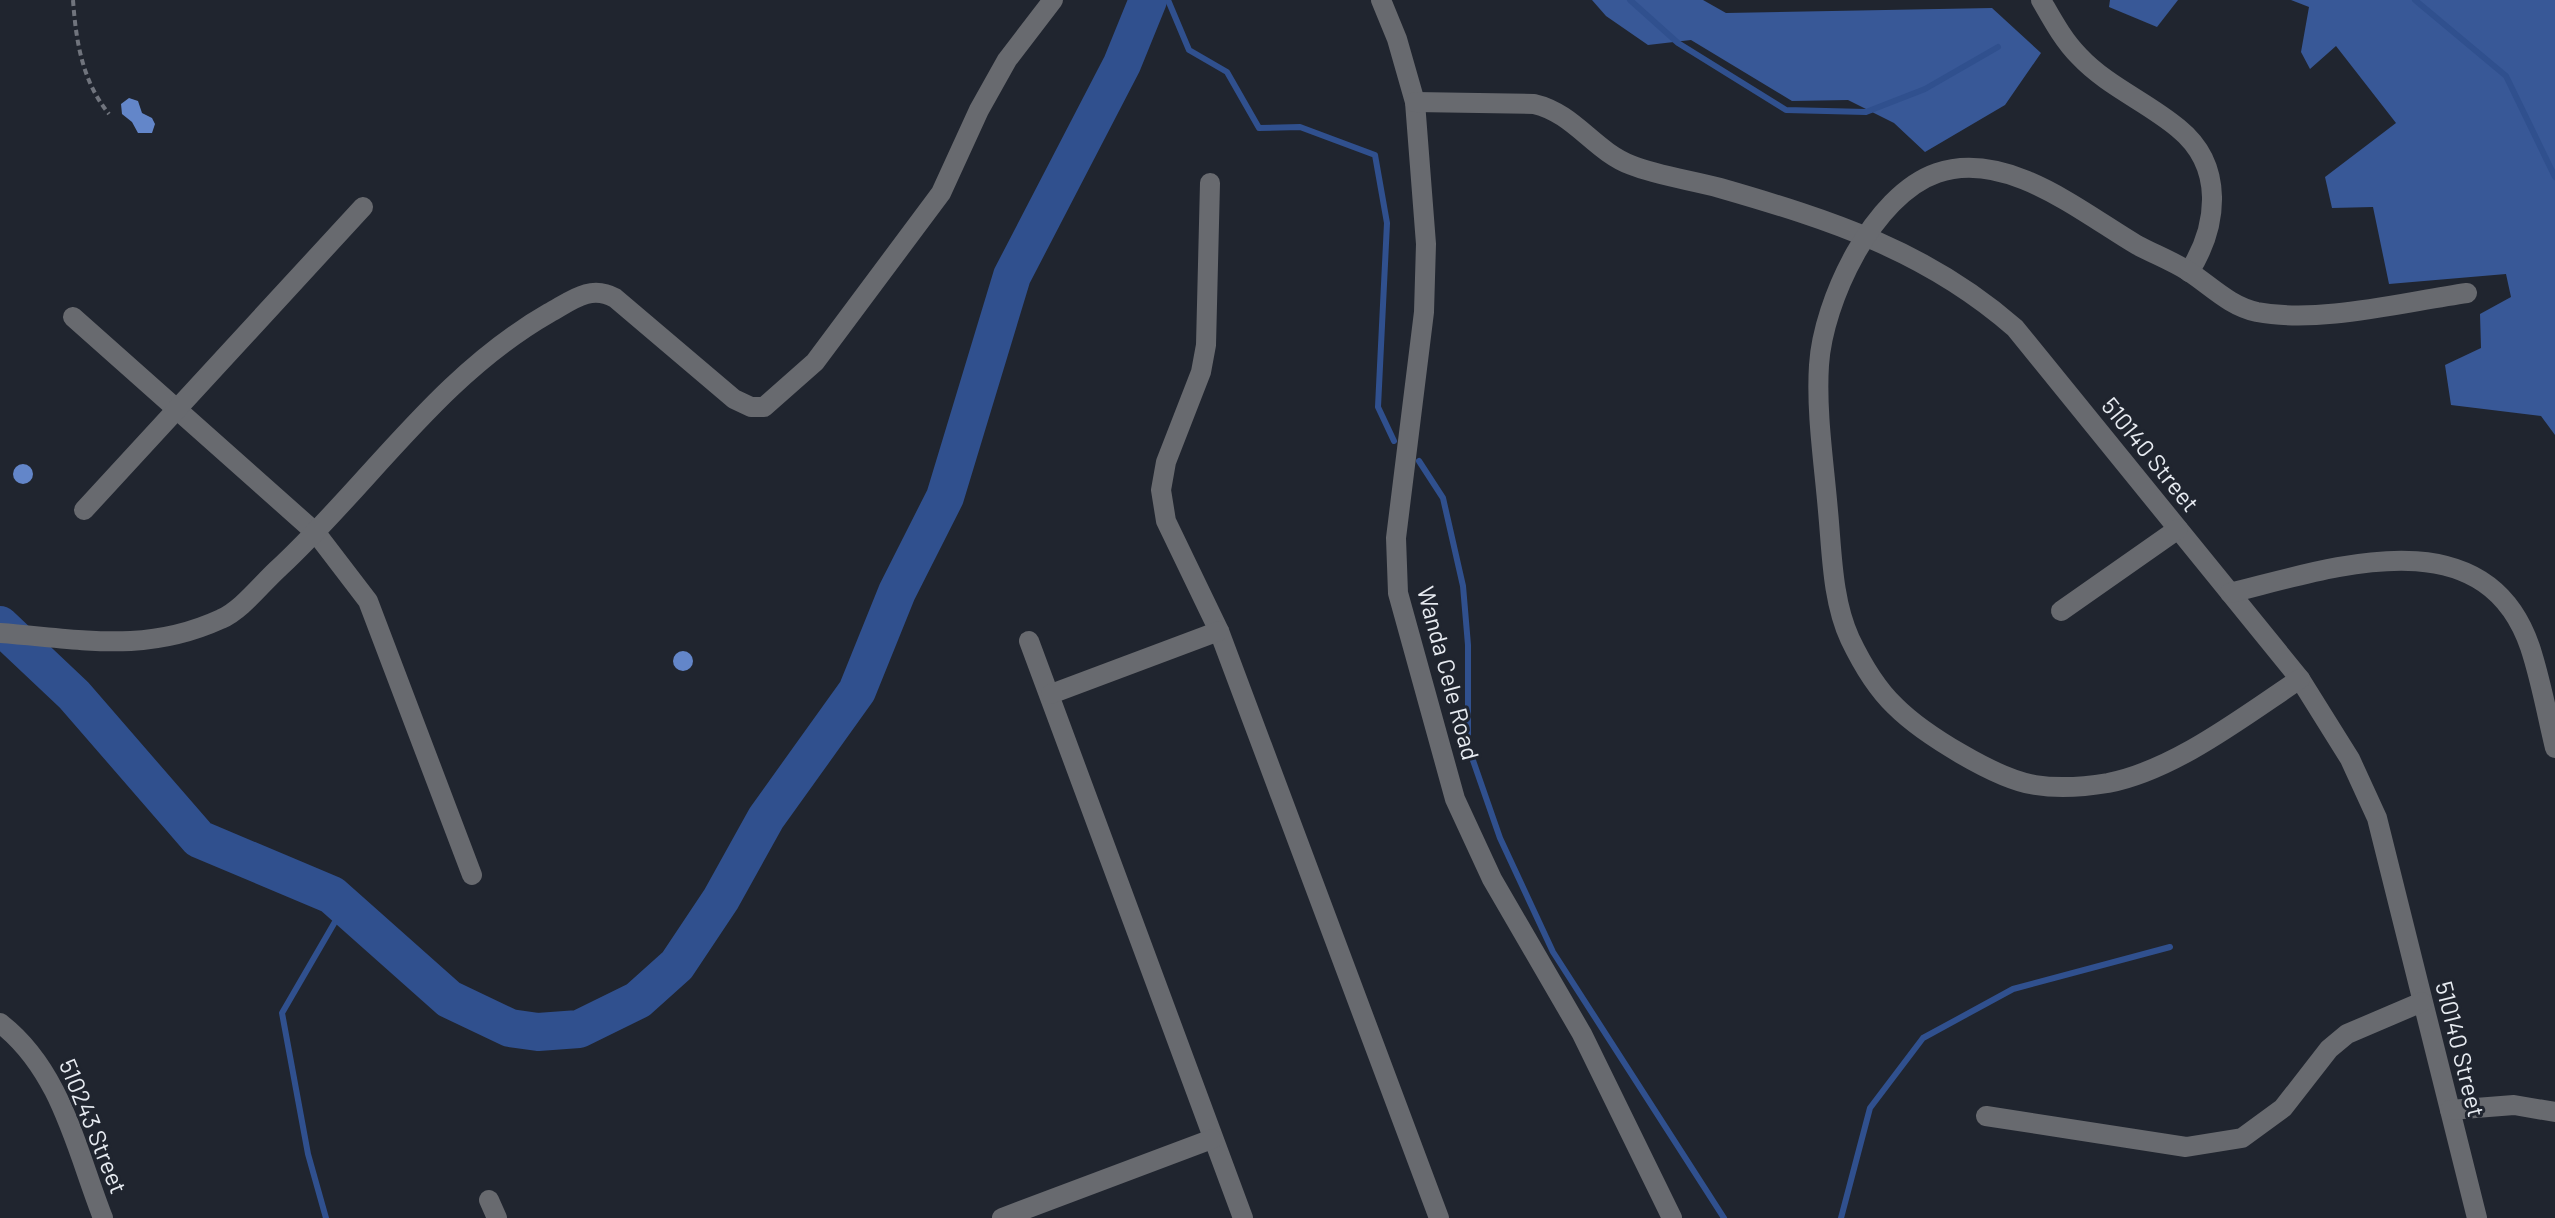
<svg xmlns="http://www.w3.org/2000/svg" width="2555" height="1218" viewBox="0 0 2555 1218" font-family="Barlow,sans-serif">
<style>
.forest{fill:#385897}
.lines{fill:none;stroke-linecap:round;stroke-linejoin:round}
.stream{stroke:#30508e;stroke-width:6}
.river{stroke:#30508e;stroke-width:38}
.building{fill:#6386c9}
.path{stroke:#70747d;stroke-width:4;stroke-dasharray:6 4;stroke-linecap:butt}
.minor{stroke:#686a6f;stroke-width:20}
.labels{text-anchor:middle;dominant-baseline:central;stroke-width:6;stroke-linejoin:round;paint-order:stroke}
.street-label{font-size:24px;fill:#e7ebf1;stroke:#20252f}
</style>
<rect width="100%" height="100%" fill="#20252f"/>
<!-- forest -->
<g class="forest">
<polygon points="1592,0 1703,0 1726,13 1992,8 2041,53 2005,105 1925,152 1894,123 1848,100 1792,101 1691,40 1648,45 1606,16"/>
<polygon points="2110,0 2178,0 2157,27 2109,7"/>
<polygon points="2291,0 2555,0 2555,435 2541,416 2451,405 2445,365 2481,348 2480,314 2511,297 2506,274 2389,284 2373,207 2332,208 2325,177 2396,123 2336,46 2310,69 2301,52 2309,7"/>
</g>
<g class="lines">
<!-- stream -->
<g class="stream">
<polyline points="1168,0 1189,50 1227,72 1259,128 1300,127 1375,155 1387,223 1378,407 1394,441"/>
<polyline points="1630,0 1678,43 1786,110 1866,112 1925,89 1998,47"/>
<polyline points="2415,0 2506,76 2555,177"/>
<polyline points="1419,461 1443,498 1463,586 1468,645 1468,746 1500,838 1553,952 1724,1218"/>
<polyline points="326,1218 308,1154 282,1013 343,908"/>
<polyline points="1841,1218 1870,1108 1923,1038 2013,989 2170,947"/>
</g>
<!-- river -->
<polyline class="river" points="0,625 74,695 199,839 332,895 449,999 510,1028 538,1032 579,1029 638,1000 677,965 721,899 766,818 857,691 897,592 945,497 1012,276 1122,64 1148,0"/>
</g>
<!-- building -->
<g class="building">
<polygon points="129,98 138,101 142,113 152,118 155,124 152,133 138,133 132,122 122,114 121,104"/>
<circle cx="23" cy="474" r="10"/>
<circle cx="683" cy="661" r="10"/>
</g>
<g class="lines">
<!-- path -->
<path class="path" d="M73 0C76 41 82 81 109 114"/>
<!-- minor -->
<g class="minor">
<polyline points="1381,0 1397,39 1415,102 1426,244 1424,312 1396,538 1398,593 1455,799 1492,879 1582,1034 1672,1218"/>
<path d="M2041 0C2052 19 2063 40 2079 56 2107 86 2147 102 2178 128 2225 166 2218 226 2189 272"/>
<path d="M1415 102 1534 104C1574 113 1594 151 1631 165 1659 176 1691 180 1720 188 1831 220 1927 251 2015 328L2300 679 2350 759 2377 818 2477 1218"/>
<polyline points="1210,183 1206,345 1201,372 1166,462 1161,490 1166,521 1219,631 1439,1218"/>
<polyline points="73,317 316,533 368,601 472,875"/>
<polyline points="84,510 363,207"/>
<path d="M2230 593C2329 569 2484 513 2530 647 2541 680 2547 715 2555 748"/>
<polyline points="2061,611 2178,529"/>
<path d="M0 633C81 639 145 654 221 619 242 610 262 583 280 567 370 483 439 376 549 313 571 301 590 284 615 298L734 399 751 407H764L815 362 941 193 979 110 1007 60 1053 0"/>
<polyline points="1029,641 1243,1218"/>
<path d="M2300 679C2244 716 2175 770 2108 783 2084 787 2060 789 2035 785 1996 779 1923 734 1895 706 1875 687 1861 662 1850 639 1832 600 1832 552 1828 511 1824 463 1816 413 1819 365 1823 301 1873 195 1937 173 2006 149 2081 212 2137 245 2154 254 2172 261 2188 271 2210 285 2229 306 2257 312 2320 324 2403 302 2467 293"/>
<polyline points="1051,694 1219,631"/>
<path d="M0 1023C61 1070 76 1149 103 1218"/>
<polyline points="2450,1110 2514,1105 2555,1112"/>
<polyline points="1986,1116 2186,1147 2242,1138 2283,1108 2329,1049 2347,1034 2422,1002"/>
<polyline points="489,1200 497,1218"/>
<polyline points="1002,1218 1212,1139"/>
</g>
</g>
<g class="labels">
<!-- street labels -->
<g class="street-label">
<text transform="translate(2151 454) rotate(51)">510140 Street</text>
<text transform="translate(1449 673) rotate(75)">Wanda Cele Road</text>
<text transform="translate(2461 1049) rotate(76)">510140 Street</text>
<text transform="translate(94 1126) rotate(68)">510243 Street</text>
</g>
</g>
</svg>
